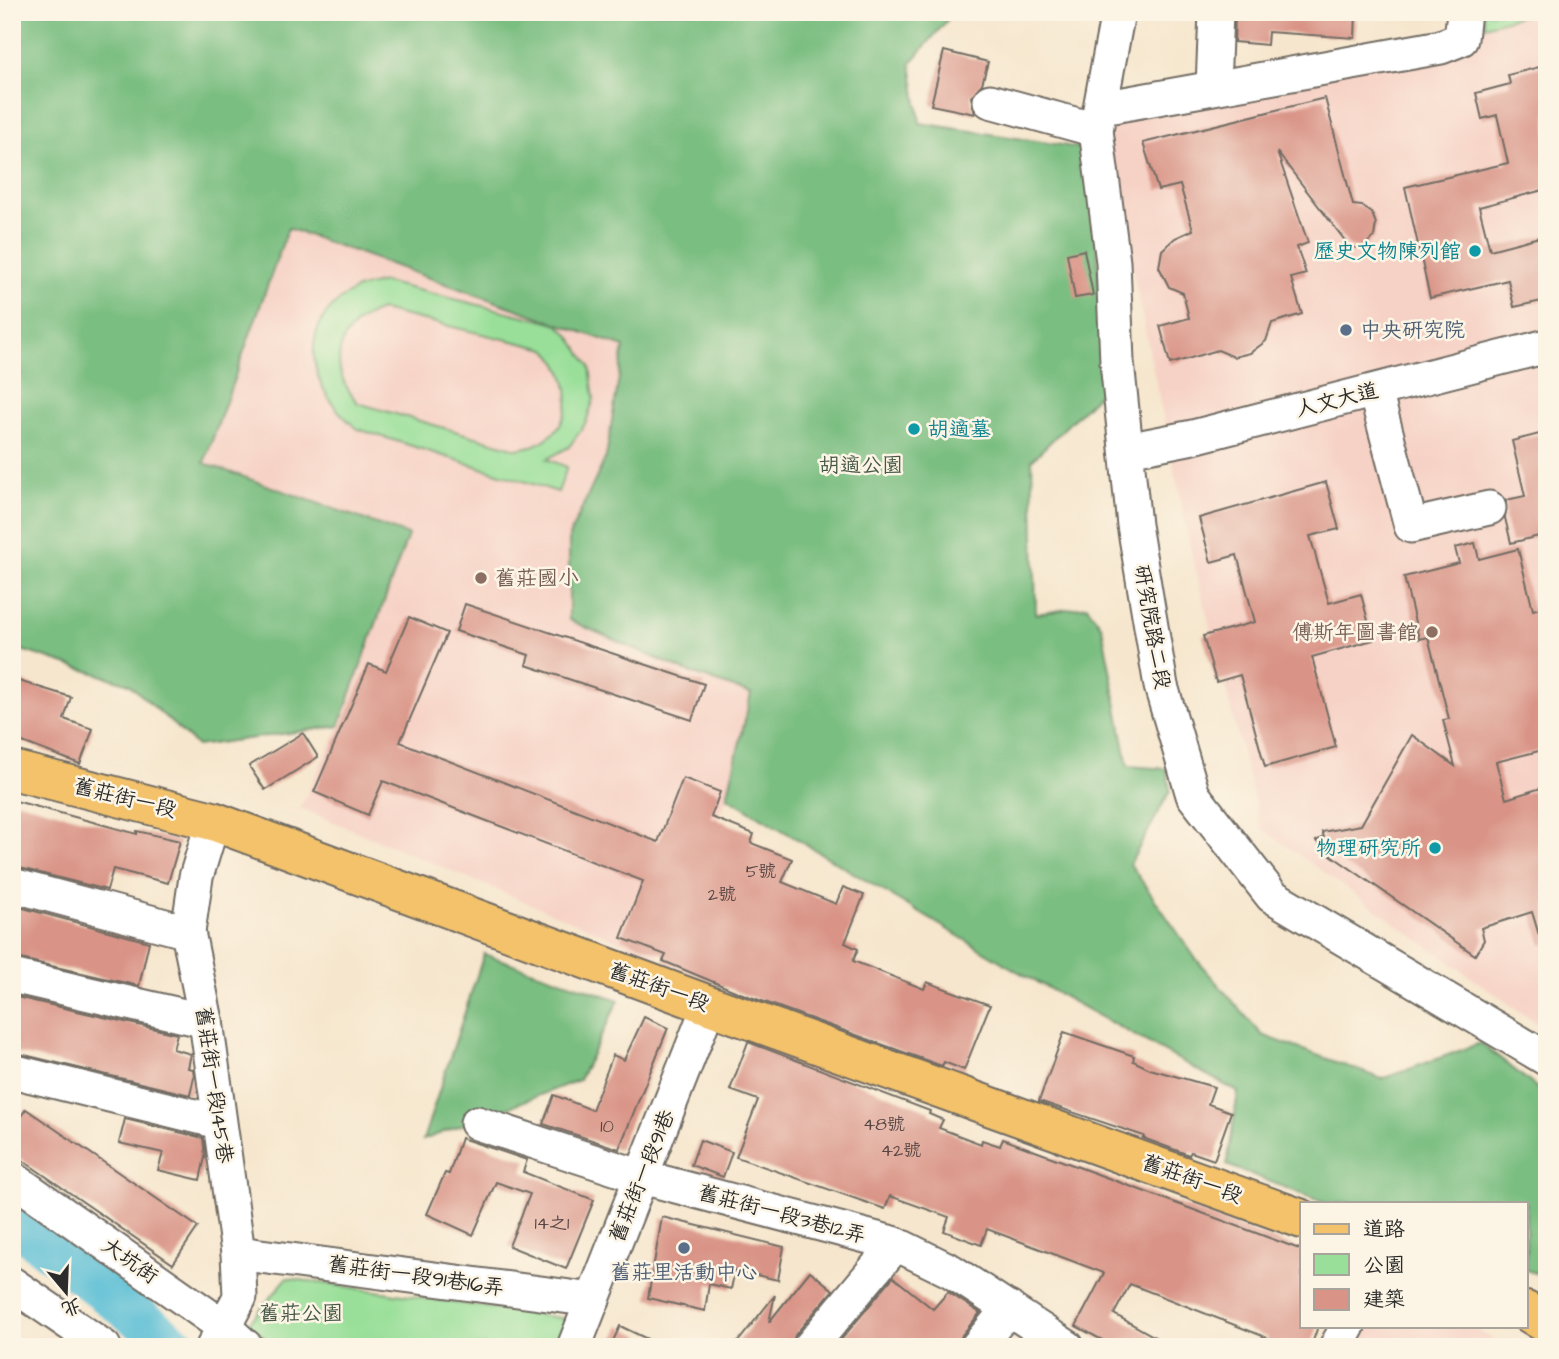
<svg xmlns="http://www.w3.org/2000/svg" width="1559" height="1359" viewBox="0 0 1559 1359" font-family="'Architects Daughter','LXGW WenKai TC',sans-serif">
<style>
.built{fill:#f6d1c5}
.green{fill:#99df99;stroke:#628562;stroke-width:2;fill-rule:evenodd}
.forest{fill:#7abe81;stroke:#527456;stroke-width:2}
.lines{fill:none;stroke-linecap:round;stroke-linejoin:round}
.river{stroke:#58bed5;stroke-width:42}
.building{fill:#d99487}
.minor-casing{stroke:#726c64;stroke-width:37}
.major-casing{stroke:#726c64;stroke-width:42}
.minor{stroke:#fff;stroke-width:33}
.major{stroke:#f3c26a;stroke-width:38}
.culture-dot{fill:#0f9aa8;stroke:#fcf5e5;stroke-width:2.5}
.service-dot{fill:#5c6f8a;stroke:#fcf5e5;stroke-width:2.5}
.education-dot{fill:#8d6e63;stroke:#fcf5e5;stroke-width:2.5}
.labels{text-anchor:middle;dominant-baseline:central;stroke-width:5;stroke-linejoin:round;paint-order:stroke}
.number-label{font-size:18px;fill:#564542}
.culture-label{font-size:21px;fill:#0d838f;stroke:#fcf5e5;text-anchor:end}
.service-label{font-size:21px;fill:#4e5e75;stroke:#fcf5e5;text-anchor:start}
.street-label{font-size:21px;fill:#2b2b2b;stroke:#fcf5e5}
.park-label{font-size:21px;fill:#465846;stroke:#fcf5e5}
.education-label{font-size:21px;fill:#785e54;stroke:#fcf5e5;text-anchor:start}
</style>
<rect width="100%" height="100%" fill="#fcf5e5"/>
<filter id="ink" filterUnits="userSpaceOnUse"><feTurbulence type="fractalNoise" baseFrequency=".0143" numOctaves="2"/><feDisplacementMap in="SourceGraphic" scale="14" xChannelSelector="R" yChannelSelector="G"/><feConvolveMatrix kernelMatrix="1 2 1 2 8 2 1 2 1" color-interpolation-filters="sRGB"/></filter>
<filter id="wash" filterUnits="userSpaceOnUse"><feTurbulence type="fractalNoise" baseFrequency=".00686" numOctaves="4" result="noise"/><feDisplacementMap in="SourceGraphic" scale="28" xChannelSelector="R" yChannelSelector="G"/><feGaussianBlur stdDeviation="1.57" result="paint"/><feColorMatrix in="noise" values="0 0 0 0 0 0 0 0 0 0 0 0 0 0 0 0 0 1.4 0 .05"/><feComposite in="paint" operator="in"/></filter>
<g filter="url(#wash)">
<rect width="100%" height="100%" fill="#f6e6cd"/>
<!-- built -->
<g class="built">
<polygon points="1537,12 1547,12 1547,1031 1261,828 1192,556 1098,104"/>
<polygon points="288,228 624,347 606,457 569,536 569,619 683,670 752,694 727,797 658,957 300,808 339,726 408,535 204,463"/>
<polygon points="1370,1326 1472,1326 1504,1347 1357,1347"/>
</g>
<!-- green -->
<g class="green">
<polygon points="1483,12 1534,12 1485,26"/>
<path d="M384 282 557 324 569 335 590 366 594 399 586 422 569 447 547 459 567 467 558 492 358 429C310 393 291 326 353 291 361 286 374 285 384 282ZM381 310 546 349C583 386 572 443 517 449L358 403C327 367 334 327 381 310Z"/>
<polygon points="287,1278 567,1319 553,1347 277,1347 248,1324"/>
</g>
<!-- forest -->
<g class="forest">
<polygon points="12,12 954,12 911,63 920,123 1094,150 1103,390 1032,460 1036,614 1087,606 1102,627 1128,766 1167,769 1170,791 1130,864 1196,959 1262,1035 1382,1079 1481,1043 1547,1096 1547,1273 1544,1276 1526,1270 1526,1203 1325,1203 1227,1165 1238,1092 1015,970 727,797 751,694 683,670 569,620 569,536 606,457 624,347 288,228 204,463 408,535 339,726 197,746 129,684 12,647"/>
<polygon points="484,954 619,1000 579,1080 423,1140"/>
</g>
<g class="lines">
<!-- river -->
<polyline class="river" points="12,1221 177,1347"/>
</g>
<g id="blocks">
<!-- building -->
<g class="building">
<polygon points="1235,12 1356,12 1355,38 1268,32 1267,45 1234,42"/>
<polygon points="944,51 988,62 982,84 971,97 975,114 931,105"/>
<polygon points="1547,65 1547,189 1479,207 1490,250 1547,235 1547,300 1514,307 1508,280 1430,298 1405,187 1508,163 1497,115 1482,119 1476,93 1510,84 1508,75"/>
<polygon points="1325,98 1353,205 1362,206 1372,213 1376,224 1374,237 1362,248 1350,247 1277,152 1308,243 1297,247 1306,274 1291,278 1302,314 1272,323 1266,341 1250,353 1234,357 1218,350 1170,364 1160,326 1189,318 1183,293 1169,287 1159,267 1162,250 1175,238 1193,230 1180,185 1158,190 1143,143"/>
<polygon points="1084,250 1093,295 1075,298 1067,254"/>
<polygon points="1547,432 1547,534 1511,543 1505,518 1506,500 1525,496 1512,441"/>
<polygon points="1326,482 1339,529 1310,536 1329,603 1361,594 1373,640 1312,657 1336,747 1265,767 1240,675 1216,682 1203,636 1255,622 1237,555 1211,562 1199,518"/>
<polygon points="1475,543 1479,559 1518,549 1533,610 1547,606 1547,749 1496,762 1506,799 1541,788 1547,808 1547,944 1542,945 1532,912 1481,928 1484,940 1475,955 1328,853 1316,841 1324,837 1322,832 1361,825 1412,735 1455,766 1443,720 1449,719 1428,637 1419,639 1404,577 1459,563 1455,548"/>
<polygon points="465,604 704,684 692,720 526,665 529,655 456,631"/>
<polygon points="409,617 447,633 400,742 658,842 683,778 720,792 711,817 754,834 751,843 792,859 782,882 836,904 843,887 864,895 845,943 858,949 853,961 924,989 927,982 990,1005 964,1070 944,1062 942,1066 740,993 663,961 666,955 621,938 643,881 383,781 368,815 314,792 369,664 386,671"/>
<polygon points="12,679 71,697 64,719 93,729 80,764 12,738"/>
<polygon points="303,733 318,757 265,790 249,766"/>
<polygon points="12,800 137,834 137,831 180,841 168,883 113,869 107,890 12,866"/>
<polygon points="12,905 149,942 139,986 12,957"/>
<polygon points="12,996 177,1034 173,1049 191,1054 188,1068 193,1069 194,1077 190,1095 12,1052"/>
<polygon points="644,1017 668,1028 619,1149 543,1124 554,1095 592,1110 613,1055 624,1060"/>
<polygon points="1064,1032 1134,1056 1133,1061 1150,1069 1214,1087 1208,1104 1231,1112 1214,1160 1191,1152 1189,1155 1143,1138 1144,1136 1039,1101"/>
<polygon points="748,1042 930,1111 929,1114 943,1120 939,1128 981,1144 982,1140 1000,1146 1003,1139 1302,1250 1302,1326 1318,1326 1311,1347 1263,1347 1268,1338 1130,1284 1114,1314 1173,1347 1115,1347 1076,1326 1104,1273 987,1229 981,1245 944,1231 949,1217 890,1196 885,1209 736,1157 758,1100 730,1090"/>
<polygon points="26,1109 198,1227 173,1264 12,1153 12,1129"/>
<polygon points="125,1119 203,1138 205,1157 200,1180 158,1170 163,1153 119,1143"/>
<polygon points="461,1138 527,1160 523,1172 594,1200 566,1269 509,1246 530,1194 496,1182 473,1235 427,1214 445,1173 449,1174"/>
<polygon points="700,1140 732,1152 723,1177 691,1165"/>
<polygon points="662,1217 784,1247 778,1280 735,1270 731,1289 709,1284 705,1311 648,1298"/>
<polygon points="810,1271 833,1290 795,1335 791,1347 734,1347 775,1295 769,1322"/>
<polygon points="893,1277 933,1309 948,1292 980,1313 962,1335 958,1347 835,1347"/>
<polygon points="620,1326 664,1347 610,1347"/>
</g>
</g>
</g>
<g filter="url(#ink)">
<use href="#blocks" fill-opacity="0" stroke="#726c64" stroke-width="2"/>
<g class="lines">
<defs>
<g id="minor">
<polyline points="1118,12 1096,130 1113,262 1117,362 1134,525 1161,686 1193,795 1272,896 1547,1059"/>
<polyline points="1213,87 1216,12"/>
<polyline points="990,101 1096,130"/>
<polyline points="1102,108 1441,47 1461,39 1464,12"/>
<polyline points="1375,391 1411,526 1489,508"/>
<polyline points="1127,450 1193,437 1547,346"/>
<polyline points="213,821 196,877 188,932 206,1021 238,1253 240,1297 213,1347"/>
<polyline points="12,885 188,932"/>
<polyline points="12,976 206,1021"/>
<polyline points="12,1071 219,1122"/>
<polyline points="477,1123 642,1177 896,1244 951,1271 1067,1347"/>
<polyline points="12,1178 224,1327 246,1347"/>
<polyline points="238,1253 593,1300"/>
<polyline points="12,1284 104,1347"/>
<polyline points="574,1347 709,1005"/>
<polyline points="810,1347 896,1244"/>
<polyline points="977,1347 1009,1308"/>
<polyline points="1336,1347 1348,1326"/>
</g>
<g id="major">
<polyline points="12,770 213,821 709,1005 1302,1219"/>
<polyline points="1526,1311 1547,1324"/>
</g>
</defs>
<!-- minor casing -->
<use href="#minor" class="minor-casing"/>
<!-- major casing -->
<use href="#major" class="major-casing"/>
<!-- minor -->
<use href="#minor" class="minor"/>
<!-- major -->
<use href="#major" class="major"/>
</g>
</g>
<!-- markers -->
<g class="culture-dot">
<circle cx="1475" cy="251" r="7"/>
<circle cx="914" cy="429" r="7"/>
<circle cx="1435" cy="848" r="7"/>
</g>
<g class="service-dot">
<circle cx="1346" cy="330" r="7"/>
<circle cx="684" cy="1248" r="7"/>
</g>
<g class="education-dot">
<circle cx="481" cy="578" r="7"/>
<circle cx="1432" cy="632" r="7"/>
</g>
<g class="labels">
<!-- number labels -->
<g class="number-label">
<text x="761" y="871">5號</text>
<text x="722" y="894">2號</text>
<text x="884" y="1124">48號</text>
<text x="607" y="1126">10</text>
<text x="901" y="1150">42號</text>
<text x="552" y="1223">14之1</text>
</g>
<!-- culture labels -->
<g class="culture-label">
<text x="1461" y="251">歷史文物陳列館</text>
<text x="928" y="429" text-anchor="start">胡適墓</text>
<text x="1421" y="848">物理研究所</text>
</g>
<!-- service labels -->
<g class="service-label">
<text x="1360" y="330">中央研究院</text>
<text x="684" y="1272" text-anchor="middle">舊莊里活動中心</text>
</g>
<!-- street labels -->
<g class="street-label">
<text transform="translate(1337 400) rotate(-14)">人文大道</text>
<text transform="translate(1152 627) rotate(80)">研究院路二段</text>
<text transform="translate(125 798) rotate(14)">舊莊街一段</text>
<text transform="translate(659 987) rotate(20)">舊莊街一段</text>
<text transform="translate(214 1085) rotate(82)">舊莊街一段145巷</text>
<text transform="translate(642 1176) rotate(-68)">舊莊街一段91巷</text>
<text transform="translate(1192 1179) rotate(20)">舊莊街一段</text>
<text transform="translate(782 1214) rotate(15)">舊莊街一段3巷12弄</text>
<text transform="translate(130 1261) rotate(35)">大坑街</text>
<text transform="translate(416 1276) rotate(8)">舊莊街一段91巷16弄</text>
</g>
<!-- park labels -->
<g class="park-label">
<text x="861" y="465">胡適公園</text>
<text x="301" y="1313">舊莊公園</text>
</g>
<!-- education labels -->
<g class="education-label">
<text x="495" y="578">舊莊國小</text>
<text x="1418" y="632" text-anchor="end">傅斯年圖書館</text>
</g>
</g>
<!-- margin -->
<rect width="1559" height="1359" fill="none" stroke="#fcf5e5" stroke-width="42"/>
<!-- legend -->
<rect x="1300" y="1202" width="228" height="126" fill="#fcf5e5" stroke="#a8a49b" stroke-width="2"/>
<rect x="1314" y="1224" width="35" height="10" fill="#f3c26a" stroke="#a8a49b" stroke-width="2"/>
<text x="1363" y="1236" font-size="21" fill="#2b2b2b">道路</text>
<rect x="1314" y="1254" width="35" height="21" fill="#99df99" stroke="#a8a49b" stroke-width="2"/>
<text x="1363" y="1272" font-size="21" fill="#2b2b2b">公園</text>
<rect x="1314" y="1289" width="35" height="21" fill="#d99487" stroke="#a8a49b" stroke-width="2"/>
<text x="1363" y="1306" font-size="21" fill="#2b2b2b">建築</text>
<!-- north arrow -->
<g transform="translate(66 1292) rotate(161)" stroke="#fcf5e5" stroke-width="5" paint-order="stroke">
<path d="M0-5L12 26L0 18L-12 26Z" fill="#2b2b2b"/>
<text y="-10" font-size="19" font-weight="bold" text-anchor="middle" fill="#2b2b2b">北</text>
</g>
</svg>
